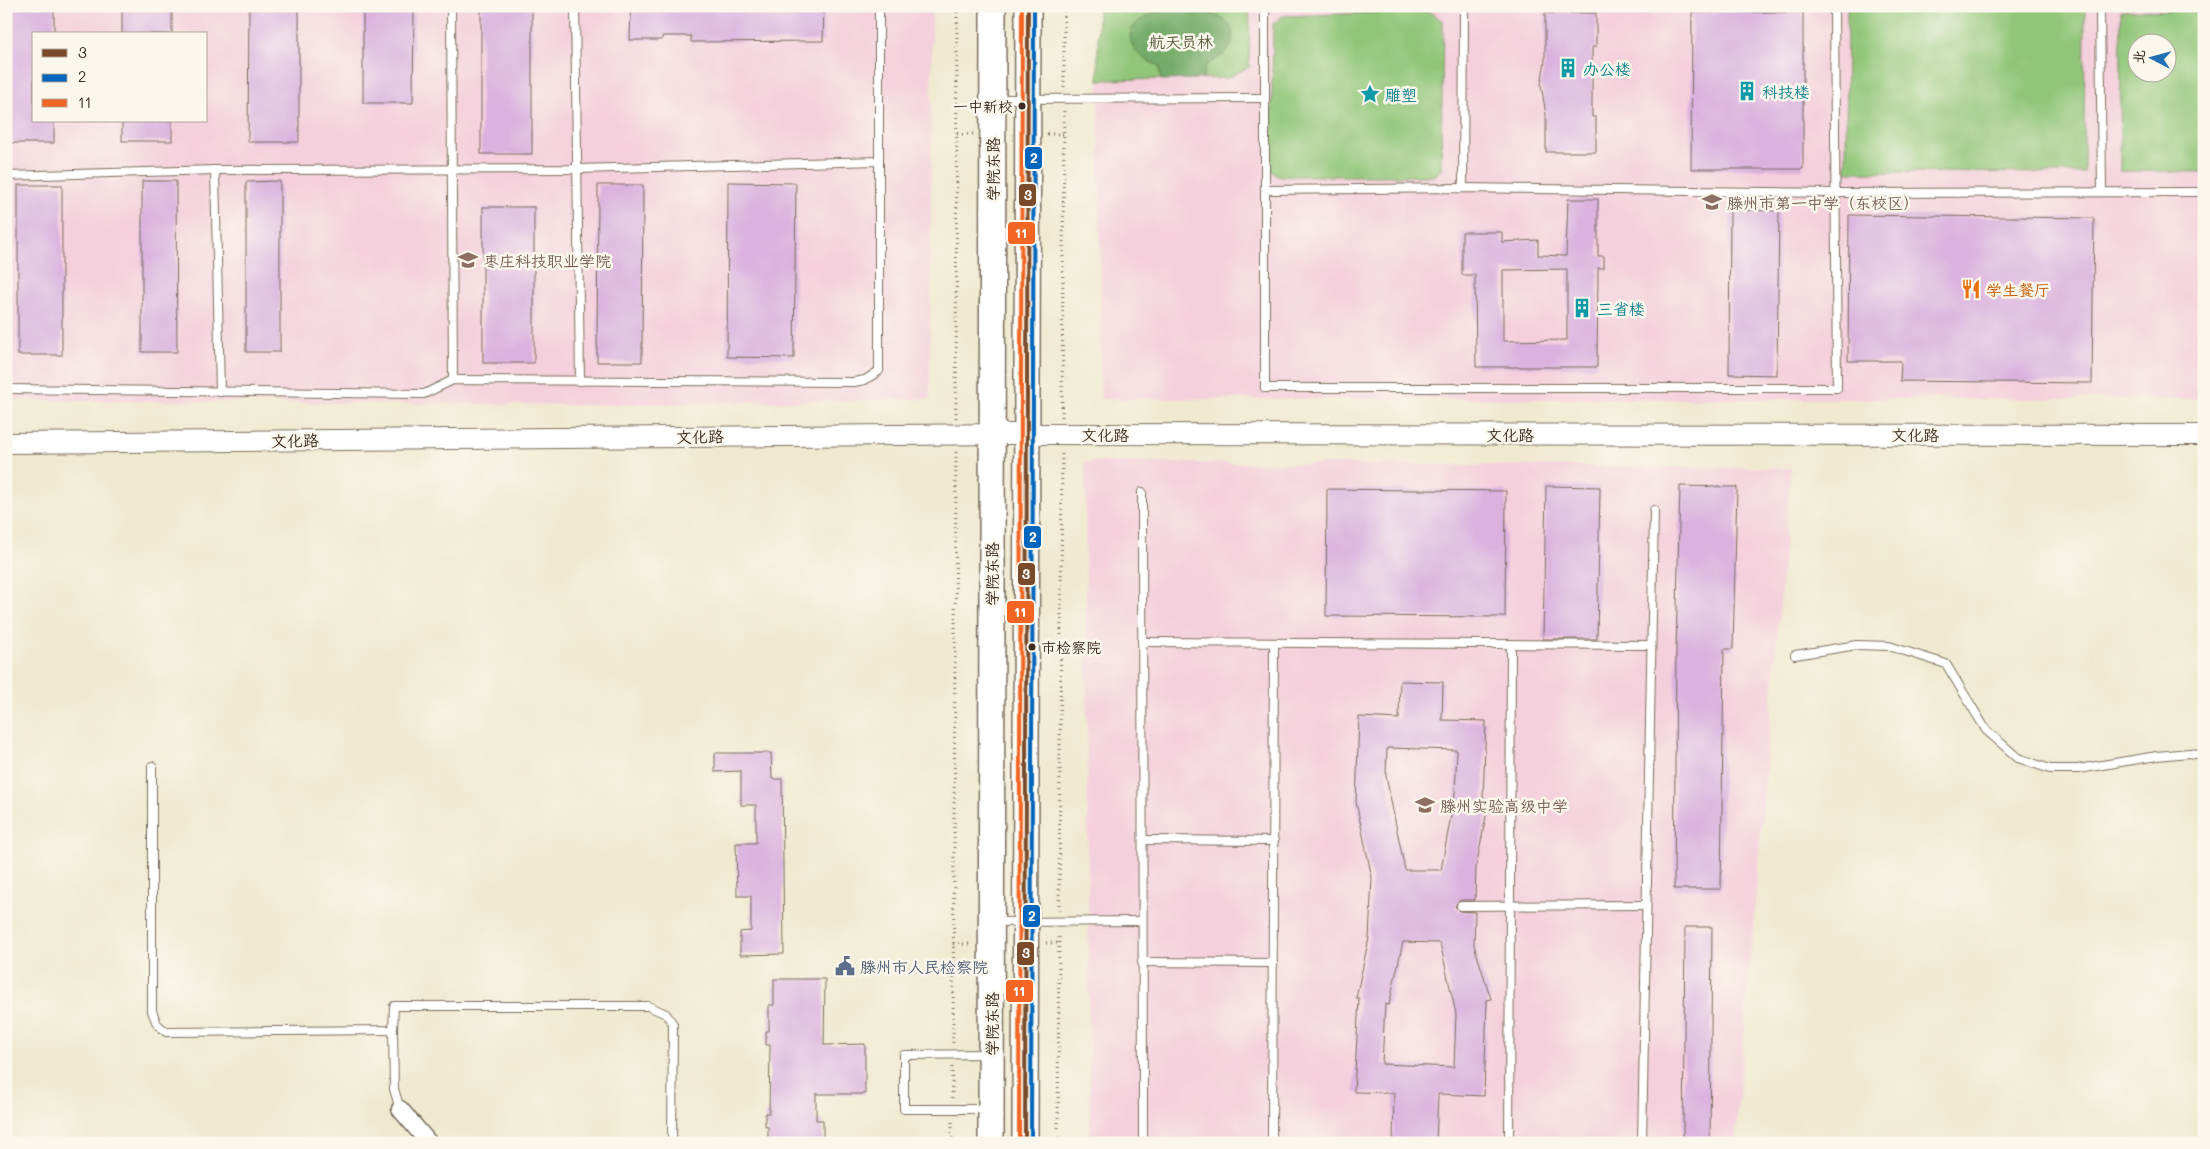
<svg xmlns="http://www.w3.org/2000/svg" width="2210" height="1149" viewBox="0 0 2210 1149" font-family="Mali,'LXGW WenKai TC',sans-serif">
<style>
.built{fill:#f4cfdc;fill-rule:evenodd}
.green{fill:#91c678;stroke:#66784b;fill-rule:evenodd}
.forest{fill:#74ab68;stroke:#586a43}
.building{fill:#dab1df;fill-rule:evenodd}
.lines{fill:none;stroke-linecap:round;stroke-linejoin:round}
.service-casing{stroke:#7a6d5c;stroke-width:10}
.minor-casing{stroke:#7a6d5c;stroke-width:19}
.tertiary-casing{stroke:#7a6d5c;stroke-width:22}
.primary-casing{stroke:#7a6d5c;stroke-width:28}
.path{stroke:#7a6d5c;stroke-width:3;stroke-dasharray:1 4;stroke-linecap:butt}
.service{stroke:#fff;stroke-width:8}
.minor{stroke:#fff;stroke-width:16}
.tertiary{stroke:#fff;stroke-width:20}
.primary{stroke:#fff;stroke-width:25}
.bus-1-casing{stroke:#fbf7ec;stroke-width:8}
.bus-2-casing{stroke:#fbf7ec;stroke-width:8}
.bus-3-casing{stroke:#fbf7ec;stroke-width:8}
.bus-1{stroke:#7a4b2a;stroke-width:4}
.bus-2{stroke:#0065bd;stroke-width:4}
.bus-3{stroke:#f26522;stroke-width:4}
.bus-dot{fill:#3b2a1e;stroke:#fbf7ec;stroke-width:2}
.labels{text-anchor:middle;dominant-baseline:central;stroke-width:5;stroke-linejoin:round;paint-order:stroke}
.bus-label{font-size:15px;fill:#3b2a1e;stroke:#fbf7ec;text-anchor:end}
.park-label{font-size:16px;fill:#555939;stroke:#fbf7ec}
.culture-label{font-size:16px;fill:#0d838f;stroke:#fbf7ec;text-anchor:start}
.street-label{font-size:16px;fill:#3b2a1e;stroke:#fbf7ec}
.education-label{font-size:16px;fill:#785e54;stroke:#fbf7ec;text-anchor:start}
.food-label{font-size:16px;fill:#c56008;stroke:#fbf7ec;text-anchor:start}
.service-label{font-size:16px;fill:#4e5e75;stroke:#fbf7ec;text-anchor:start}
.line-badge{stroke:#fbf7ec;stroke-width:2}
.badge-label{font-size:14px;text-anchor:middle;font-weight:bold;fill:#fff}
</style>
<rect width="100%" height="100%" fill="#fbf7ec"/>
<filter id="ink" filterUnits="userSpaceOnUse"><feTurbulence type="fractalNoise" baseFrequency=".02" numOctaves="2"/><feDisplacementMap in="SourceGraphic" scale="10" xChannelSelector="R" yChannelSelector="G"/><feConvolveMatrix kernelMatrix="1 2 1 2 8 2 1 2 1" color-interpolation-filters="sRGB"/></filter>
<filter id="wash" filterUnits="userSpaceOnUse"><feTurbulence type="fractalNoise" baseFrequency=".0096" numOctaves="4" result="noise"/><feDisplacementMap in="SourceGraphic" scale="20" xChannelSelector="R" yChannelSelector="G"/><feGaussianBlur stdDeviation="1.12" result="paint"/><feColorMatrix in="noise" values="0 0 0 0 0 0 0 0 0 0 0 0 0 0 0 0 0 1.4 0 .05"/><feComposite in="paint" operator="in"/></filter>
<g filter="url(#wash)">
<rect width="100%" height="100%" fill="#efe9cf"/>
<!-- built -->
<g class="built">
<path d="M6 6H932L930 399 570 405 6 400ZM34 34H206V121H34Z"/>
<path d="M1098 6H2204V399H1101ZM2138 42H2168V72H2138Z"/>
<polygon points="1085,462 1791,468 1735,1143 1090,1143"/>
</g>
<!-- green -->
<g class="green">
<polygon points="1098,6 1250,6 1249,67 1227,78 1098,80"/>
<polygon points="1847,6 2085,7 2084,173 1846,172"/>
<path d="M2121 10 2204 11V172L2120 171ZM2138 42H2168V72H2138Z"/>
<polygon points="1428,11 1443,21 1441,169 1435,176 1277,176 1271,171 1273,24 1282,16"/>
</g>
<!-- forest -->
<path class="forest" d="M1180 7C1196 8 1238 16 1232 39 1232 43 1230 48 1228 50 1222 56 1212 61 1205 66L1203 79 1161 80 1159 66C1150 62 1139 57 1134 48 1117 21 1162 8 1180 7Z"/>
<g id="blocks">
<!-- building -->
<g class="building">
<polygon points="6,6 54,6 54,34 34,34 34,121 54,121 54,143 6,143"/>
<rect x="122" y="6" width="50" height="28"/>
<polygon points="249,6 299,6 299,142 248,142"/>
<polygon points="363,6 414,6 413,103 363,103"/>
<rect x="481" y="6" width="51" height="148"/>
<polygon points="631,6 824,6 823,41 691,42 691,36 662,36 662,40 630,40"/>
<polygon points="1692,12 1803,12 1803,169 1691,169"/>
<polygon points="1545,13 1596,13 1596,47 1592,47 1592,117 1596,117 1596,152 1546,152 1546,115 1541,84 1545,61"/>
<rect x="122" y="121" width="50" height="20"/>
<polygon points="142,181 176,181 177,352 142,352"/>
<polygon points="280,181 280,352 246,352 246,182"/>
<polygon points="728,182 796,183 794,358 727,357"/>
<rect x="18" y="185" width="44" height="170"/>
<polygon points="598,185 643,185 642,362 597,362"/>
<path d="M1568 199H1598V256H1604V268H1598L1597 367H1476L1475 275H1462V232H1502V242L1538 240V255L1566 256ZM1567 269V340L1503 341V270Z"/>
<rect x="483" y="207" width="51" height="156"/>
<polygon points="1730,210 1779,211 1777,375 1729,374"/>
<polygon points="1849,215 2094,218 2092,383 1900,381 1901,361 1848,361"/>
<polygon points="1546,486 1600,487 1597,639 1543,639"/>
<polygon points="1680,486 1737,487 1733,649 1724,649 1721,889 1674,889 1676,648"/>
<polygon points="1327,489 1506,491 1505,617 1326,616"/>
<path d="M1400 681 1443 682 1442 720 1486 721 1483 799 1489 801 1476 867 1475 900H1460L1455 906 1459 911 1475 912 1474 945 1491 999 1487 1000 1484 1096 1438 1094 1436 1143H1393L1394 1093 1354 1092 1359 998H1356L1369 938 1372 878 1356 802 1359 717 1399 719ZM1387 748 1457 750 1455 794 1441 870H1405L1386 776ZM1403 942 1440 943 1456 1014 1454 1067 1382 1064 1385 1004 1389 1005Z"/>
<polygon points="715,753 771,753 772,779 782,779 784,954 740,955 740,932 751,931 751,896 737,896 736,843 756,843 756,805 741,805 741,771 715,772"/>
<polygon points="1685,927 1712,927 1710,1143 1683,1143"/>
<polygon points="774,979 825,979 824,1045 865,1044 865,1094 816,1094 816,1120 823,1120 823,1143 768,1143 768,1127 765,1126 765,1113 769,1113 770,1045 766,1045 766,1031 769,1031 769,1005 774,1005"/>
</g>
</g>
</g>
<g filter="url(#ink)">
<use href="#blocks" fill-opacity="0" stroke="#7a6d5c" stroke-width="1"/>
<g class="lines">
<defs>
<g id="service">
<polyline points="451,6 453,380"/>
<polyline points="575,6 580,381"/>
<polyline points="1265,6 1265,388 1837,388 1834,6"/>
<polyline points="2100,6 2102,191"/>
<polyline points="995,99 1265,98"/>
<polyline points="215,170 220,392"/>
<polyline points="6,176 215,170 577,169 879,161"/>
<polyline points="1463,188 1464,6"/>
<polyline points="1265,190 1463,188 1834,193 2204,192"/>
<polyline points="6,389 424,394 453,380 854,382 865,380 879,371 879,6"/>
<polyline points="1142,492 1143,1143"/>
<polyline points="1142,642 1651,645"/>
<polyline points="1795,655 1857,645 1889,646 1946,664 1986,730 2018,758 2050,769 2078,769 2157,756 2189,753 2204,755"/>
<polyline points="152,766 152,1011 157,1024 166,1032 393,1030 394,1006 648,1006 666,1014 673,1024 672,1143"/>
<polyline points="1143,840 1274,841"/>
<polyline points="1461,906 1646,905"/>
<polyline points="994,922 1142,921"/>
<polyline points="1142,962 1273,963"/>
<polyline points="393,1030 394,1089 400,1109"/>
<polyline points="988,1109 904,1109 904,1055 989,1054"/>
<polyline points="1272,1143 1274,643"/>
<polyline points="1509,1143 1511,644"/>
<polyline points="1642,1143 1654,510"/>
</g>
<polyline id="minor" points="400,1109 429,1143"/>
<polyline id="tertiary" points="6,443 1009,434 2204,435"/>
<g id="primary">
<polyline points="991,1143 993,6"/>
<polyline points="1025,1143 1028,6"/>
</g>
</defs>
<!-- service casing -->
<use href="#service" class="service-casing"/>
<!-- minor casing -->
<use href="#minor" class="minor-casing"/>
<!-- tertiary casing -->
<use href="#tertiary" class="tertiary-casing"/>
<!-- primary casing -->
<use href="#primary" class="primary-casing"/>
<!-- path -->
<g class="path">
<polyline points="1064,87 1064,6"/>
<polyline points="957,134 974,134"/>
<polyline points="1047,134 1064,134"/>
<polyline points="1062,417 1064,111"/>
<polyline points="956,418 957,6"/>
<polyline points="1059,910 1062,451"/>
<polyline points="1046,943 1059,943"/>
<polyline points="953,944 973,944"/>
<polyline points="953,1043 956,452"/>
<polyline points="952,1098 952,1067"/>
<polyline points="952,1143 952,1119"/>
<polyline points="1058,1143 1059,933"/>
</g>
<!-- service -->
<use href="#service" class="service"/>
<!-- minor -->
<use href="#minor" class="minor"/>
<!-- tertiary -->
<use href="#tertiary" class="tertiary"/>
<!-- primary -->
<use href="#primary" class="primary"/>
<defs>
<polyline id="bus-1" points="1025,1143 1028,6"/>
<polyline id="bus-2" points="1031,1143 1034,6"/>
<polyline id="bus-3" points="1019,1143 1022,6"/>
</defs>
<!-- bus-1 casing -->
<use href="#bus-1" class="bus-1-casing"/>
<!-- bus-2 casing -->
<use href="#bus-2" class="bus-2-casing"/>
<!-- bus-3 casing -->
<use href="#bus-3" class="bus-3-casing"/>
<!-- bus-1 -->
<use href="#bus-1" class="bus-1"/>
<!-- bus-2 -->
<use href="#bus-2" class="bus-2"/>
<!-- bus-3 -->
<use href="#bus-3" class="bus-3"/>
</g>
</g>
<!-- icons -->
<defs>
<symbol id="building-bare" viewBox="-9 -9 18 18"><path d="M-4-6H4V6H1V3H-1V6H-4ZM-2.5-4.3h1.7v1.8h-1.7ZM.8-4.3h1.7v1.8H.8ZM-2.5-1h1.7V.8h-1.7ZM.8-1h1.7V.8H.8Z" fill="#0f9aa8" stroke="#fbf7ec" stroke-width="2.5" paint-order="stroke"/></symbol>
<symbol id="sight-bare" viewBox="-9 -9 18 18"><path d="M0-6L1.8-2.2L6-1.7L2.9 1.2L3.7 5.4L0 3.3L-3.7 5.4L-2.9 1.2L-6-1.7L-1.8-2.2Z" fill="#0f9aa8" stroke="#fbf7ec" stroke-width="2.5" paint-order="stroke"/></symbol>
<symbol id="school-bare" viewBox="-9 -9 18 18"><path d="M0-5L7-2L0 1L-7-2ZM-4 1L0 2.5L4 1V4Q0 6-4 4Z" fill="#8d6e63" stroke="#fbf7ec" stroke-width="2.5" paint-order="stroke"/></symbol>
<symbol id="university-bare" viewBox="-9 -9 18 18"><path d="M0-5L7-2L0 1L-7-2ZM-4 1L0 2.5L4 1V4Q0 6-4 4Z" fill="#8d6e63" stroke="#fbf7ec" stroke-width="2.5" paint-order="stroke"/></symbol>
<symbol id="restaurant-bare" viewBox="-9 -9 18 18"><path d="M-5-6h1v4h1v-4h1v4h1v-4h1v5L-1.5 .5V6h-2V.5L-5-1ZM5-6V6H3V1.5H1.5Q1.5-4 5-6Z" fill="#e8710a" stroke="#fbf7ec" stroke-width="2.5" paint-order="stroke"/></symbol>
<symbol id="civic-bare" viewBox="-9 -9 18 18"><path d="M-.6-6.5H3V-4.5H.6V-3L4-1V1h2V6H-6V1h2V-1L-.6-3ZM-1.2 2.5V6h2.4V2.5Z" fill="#5c6f8a" stroke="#fbf7ec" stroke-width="2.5" paint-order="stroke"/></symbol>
</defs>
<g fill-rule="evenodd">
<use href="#building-bare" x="1554" y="54" width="28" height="28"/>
<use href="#building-bare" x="1733" y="77" width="28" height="28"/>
<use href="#sight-bare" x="1356" y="80" width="28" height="28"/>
<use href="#school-bare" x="1698" y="188" width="28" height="28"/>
<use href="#university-bare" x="454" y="246" width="28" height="28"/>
<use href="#restaurant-bare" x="1957" y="275" width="28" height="28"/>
<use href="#building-bare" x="1568" y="294" width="28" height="28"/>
<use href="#school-bare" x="1411" y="791" width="28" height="28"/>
<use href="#civic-bare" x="831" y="952" width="28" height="28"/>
</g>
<!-- markers -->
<g class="bus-dot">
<circle cx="1022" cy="106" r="4.5"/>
<circle cx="1032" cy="647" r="4.5"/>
</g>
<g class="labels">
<!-- bus labels -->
<g class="bus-label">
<text x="1013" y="106">一中新校</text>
<text x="1041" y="647" text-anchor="start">市检察院</text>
</g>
<!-- park labels -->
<g class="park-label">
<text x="1181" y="41">航天员林</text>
</g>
<!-- culture labels -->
<g class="culture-label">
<text x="1583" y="68">办公楼</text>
<text x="1762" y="91">科技楼</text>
<text x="1385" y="94">雕塑</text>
<text x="1597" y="308">三省楼</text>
</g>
<!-- street labels -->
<g class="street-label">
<text transform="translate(992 169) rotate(-90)">学院东路</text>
<text x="1105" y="434">文化路</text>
<text x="1510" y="434">文化路</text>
<text x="1915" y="434">文化路</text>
<text transform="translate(700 436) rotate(-1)">文化路</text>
<text transform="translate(295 440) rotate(-1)">文化路</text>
<text transform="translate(991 574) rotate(-90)">学院东路</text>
<text transform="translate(991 1024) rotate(-90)">学院东路</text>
</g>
<!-- education labels -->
<g class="education-label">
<text x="1727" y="202">滕州市第一中学（东校区）</text>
<text x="483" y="260">枣庄科技职业学院</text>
<text x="1440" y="805">滕州实验高级中学</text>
</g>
<!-- food labels -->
<g class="food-label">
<text x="1986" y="289">学生餐厅</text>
</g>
<!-- service labels -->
<g class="service-label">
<text x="860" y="966">滕州市人民检察院</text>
</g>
</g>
<g class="line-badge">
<rect x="1024" y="146" width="19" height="24" rx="5" fill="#0065bd"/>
<rect x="1018" y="183" width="19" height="24" rx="5" fill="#7a4b2a"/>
<rect x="1007" y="221" width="29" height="24" rx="5" fill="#f26522"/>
<rect x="1023" y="525" width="19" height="24" rx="5" fill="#0065bd"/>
<rect x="1017" y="562" width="19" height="24" rx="5" fill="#7a4b2a"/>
<rect x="1006" y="600" width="29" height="24" rx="5" fill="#f26522"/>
<rect x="1022" y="904" width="19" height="24" rx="5" fill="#0065bd"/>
<rect x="1016" y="941" width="19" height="25" rx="5" fill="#7a4b2a"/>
<rect x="1005" y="979" width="29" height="24" rx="5" fill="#f26522"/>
</g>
<g class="badge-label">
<text x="1034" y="163">2</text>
<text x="1028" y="200">3</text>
<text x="1021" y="238">11</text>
<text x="1033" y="542">2</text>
<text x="1026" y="579">3</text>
<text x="1020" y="617">11</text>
<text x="1032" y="921">2</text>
<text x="1026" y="958">3</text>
<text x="1019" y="996">11</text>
</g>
<!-- margin -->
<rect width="2210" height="1149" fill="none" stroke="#fbf7ec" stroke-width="25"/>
<!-- legend -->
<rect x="32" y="32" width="175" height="90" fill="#fbf7ec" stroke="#aea59a"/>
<rect x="42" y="49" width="25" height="8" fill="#7a4b2a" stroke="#aea59a"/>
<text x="78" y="58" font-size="15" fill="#3b2a1e">3</text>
<rect x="42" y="74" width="25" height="8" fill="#0065bd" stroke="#aea59a"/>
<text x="78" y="82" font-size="15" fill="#3b2a1e">2</text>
<rect x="42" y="99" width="25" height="8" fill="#f26522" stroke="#aea59a"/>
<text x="78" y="108" font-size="15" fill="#3b2a1e">11</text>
<!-- north arrow -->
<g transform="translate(2152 58) rotate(276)"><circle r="24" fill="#fbf7ec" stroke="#aea59a"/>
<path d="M0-4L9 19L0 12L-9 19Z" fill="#1f6fb2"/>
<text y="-8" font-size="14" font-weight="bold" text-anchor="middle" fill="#3b2a1e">北</text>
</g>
</svg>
